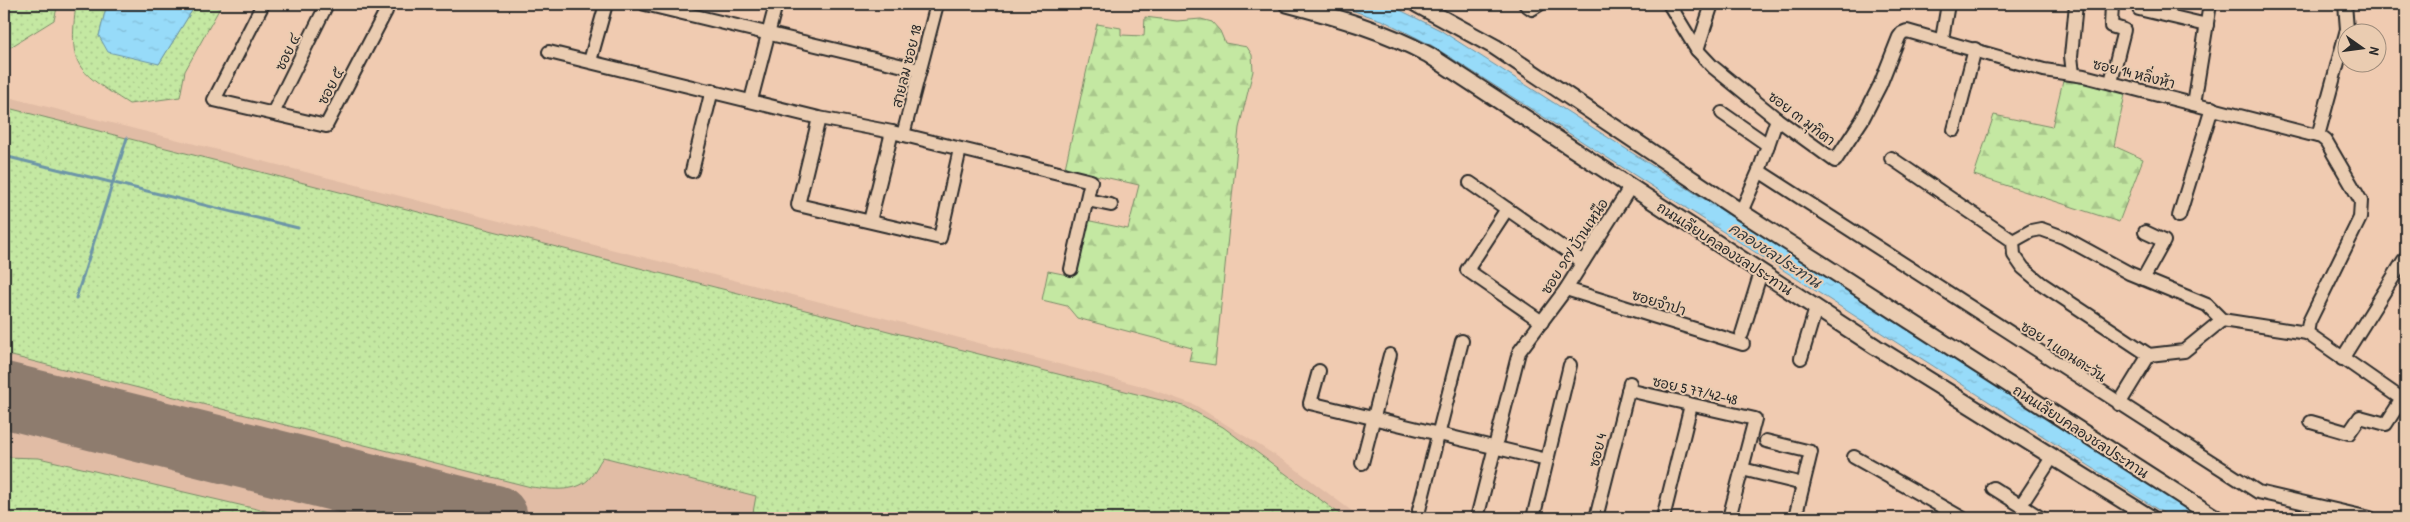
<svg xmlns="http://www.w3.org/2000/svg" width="2410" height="522" viewBox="0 0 2410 522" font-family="'Patrick Hand','Playpen Sans Thai',sans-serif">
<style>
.built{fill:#e1bca5}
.grass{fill:url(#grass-dots);stroke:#788a66}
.forest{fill:url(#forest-firs);stroke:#788a66}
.water{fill:url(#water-ripples);stroke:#6c95a7}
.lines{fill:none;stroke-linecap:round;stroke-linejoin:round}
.stream{stroke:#6c95a7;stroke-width:3}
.taxiway{stroke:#8e7b6e;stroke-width:26}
.runway{stroke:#8e7b6e;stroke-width:66}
.minor-casing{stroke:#2b2b2b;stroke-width:16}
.major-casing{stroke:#2b2b2b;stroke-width:19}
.minor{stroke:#eaccb1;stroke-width:12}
.major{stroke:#eaccb1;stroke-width:15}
.labels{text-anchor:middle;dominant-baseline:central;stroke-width:4;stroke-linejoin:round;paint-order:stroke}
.street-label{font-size:14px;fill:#2b2b2b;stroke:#eaccb1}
.water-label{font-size:15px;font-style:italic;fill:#363d40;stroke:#eaccb1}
</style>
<defs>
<pattern id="grass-dots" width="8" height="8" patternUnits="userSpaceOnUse" patternTransform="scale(1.25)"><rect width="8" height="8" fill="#c4e8a2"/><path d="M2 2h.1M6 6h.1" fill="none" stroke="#a9c78c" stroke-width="1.8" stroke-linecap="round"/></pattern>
<pattern id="forest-firs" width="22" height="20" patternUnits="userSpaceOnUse" patternTransform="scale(1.25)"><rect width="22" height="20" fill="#c4e8a2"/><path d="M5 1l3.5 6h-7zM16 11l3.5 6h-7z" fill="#a9c78c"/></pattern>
<pattern id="water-ripples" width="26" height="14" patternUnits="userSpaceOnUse" patternTransform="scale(1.25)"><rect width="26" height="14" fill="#97dbf9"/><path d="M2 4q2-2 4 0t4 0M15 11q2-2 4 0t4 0" fill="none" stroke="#82bcd6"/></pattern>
</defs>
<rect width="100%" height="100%" fill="#f0cbb1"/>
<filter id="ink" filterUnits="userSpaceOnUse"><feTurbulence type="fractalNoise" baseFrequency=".02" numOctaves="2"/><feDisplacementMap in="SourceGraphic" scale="10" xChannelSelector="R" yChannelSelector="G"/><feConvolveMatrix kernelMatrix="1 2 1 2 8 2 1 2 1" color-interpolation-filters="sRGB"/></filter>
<g filter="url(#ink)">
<!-- built -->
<polygon class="built" points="4,96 884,318 1142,386 1195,405 1289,464 1361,518 4,518"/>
<!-- grass -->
<g class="grass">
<polygon points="4,4 58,4 54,20 4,51"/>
<path d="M76 4H107L99 36 159 64 196 4H222L185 71 180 97 129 104C77 70 68 69 76 4Z"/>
<path d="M4 107 1184 406 1223 427 1345 518H752L756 496 603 457C598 464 594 474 588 480 574 493 548 489 531 487L4 354Z"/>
<polygon points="4,457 39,458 295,518 4,518"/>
</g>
<!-- forest -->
<g class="forest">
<polygon points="1145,17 1177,21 1201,19 1212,22 1220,31 1225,43 1247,47 1252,55 1253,71 1239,128 1215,365 1189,361 1192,348 1077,318 1067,306 1042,300 1048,271 1073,276 1086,220 1128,229 1139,185 1065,168 1097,24 1121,28 1121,35 1144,36"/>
<polygon points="2064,76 2126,90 2114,146 2143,159 2119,222 1974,175 1994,115 2052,127"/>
</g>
<!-- water -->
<g class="water">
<polygon points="107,4 196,4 159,64 108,52 99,36"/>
<polygon points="1333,4 1388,4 1440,30 2203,518 2171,518 1431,45 1384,21"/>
</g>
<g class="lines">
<!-- stream -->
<g class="stream">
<polyline points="4,156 298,228"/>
<polyline points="76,298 127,138"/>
</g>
<!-- taxiway -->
<polyline class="taxiway" points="398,494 431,509 442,518"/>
<!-- runway -->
<polyline class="runway" points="4,395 495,518"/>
<defs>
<g id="minor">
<polyline points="263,4 214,100 326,126 386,11 383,4"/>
<polyline points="645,4 920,70"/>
<polyline points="1525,4 1532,9 1540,4"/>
<polyline points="1669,4 1697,50 1713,67 1777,119 1835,161 1862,120 1880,85 1899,37 1902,33 1907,31 2044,70 2084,76 2321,137 2326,141 2361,201 2360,218 2309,322 2307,333 2406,402"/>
<polyline points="2139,9 2207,25"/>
<polyline points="1942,39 1948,4"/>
<polyline points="1697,50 1712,4"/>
<polyline points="549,52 819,118 892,132 1091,181 1071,269"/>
<polyline points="590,61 606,4"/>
<polyline points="2073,74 2071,56 2076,4"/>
<polyline points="2111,82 2124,30 2111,26 2112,4"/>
<polyline points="751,100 776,4"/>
<polyline points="2194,104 2210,4"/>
<polyline points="273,113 327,4"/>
<polyline points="1722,113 1768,145"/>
<polyline points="819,118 798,205 940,238 960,149"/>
<polyline points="1954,130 1975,49"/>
<polyline points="903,135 937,4"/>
<polyline points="2318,136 2347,29 2345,4"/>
<polyline points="1891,158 2013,241"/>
<polyline points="692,171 712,90"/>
<polyline points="1759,171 2258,492 2370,518"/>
<polyline points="1470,183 1583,262"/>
<polyline points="1087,200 1111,205"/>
<polyline points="1507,209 1467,270 1542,322"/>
<polyline points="1741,212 1759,171 1777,119"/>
<polyline points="2179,216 2212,108"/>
<polyline points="870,221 892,132"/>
<polyline points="2013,241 2031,231 2041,229 2063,237 2129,273 2207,305 2222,320 2307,333"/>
<polyline points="2013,241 2014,255 2023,268 2042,284 2149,355 2184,351 2222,320"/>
<polyline points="2143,279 2164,241 2145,232"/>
<polyline points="1566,289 1743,344"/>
<polyline points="1742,334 1761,272"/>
<polyline points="1801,358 1816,308"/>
<polyline points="2342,359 2404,260"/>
<polyline points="1319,371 1310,403 1547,460"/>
<polyline points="1628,390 1755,419 1729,518"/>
<polyline points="2119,404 2149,355"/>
<polyline points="2311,422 2349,433 2360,417 2386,424 2402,399"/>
<polyline points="1766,441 1811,452 1795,518"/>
<polyline points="1854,457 1962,518"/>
<polyline points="1362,463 1390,355"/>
<polyline points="1742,469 1803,484"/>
<polyline points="1993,488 2041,518"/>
<polyline points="2021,505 2053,456"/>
<polyline points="1419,510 1462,341"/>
<polyline points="1477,518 1519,352 1566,289 1631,186"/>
<polyline points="1533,518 1570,365"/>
<polyline points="1596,518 1630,383"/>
<polyline points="1663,518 1691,405"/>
</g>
<g id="major">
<path d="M1287 4C1336 17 1383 30 1429 55L1876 347 2151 518"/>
<polyline points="1416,4 1495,47 1741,212 2216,518"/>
</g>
</defs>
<!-- minor casing -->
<use href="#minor" class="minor-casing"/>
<!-- major casing -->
<use href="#major" class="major-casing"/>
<!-- minor -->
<use href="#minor" class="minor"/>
<!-- major -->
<use href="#major" class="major"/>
</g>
</g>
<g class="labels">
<!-- street labels -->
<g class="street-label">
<text transform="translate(287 52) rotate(-64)">ซอย ๔</text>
<text transform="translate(906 66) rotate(-76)">สายลม ซอย 18</text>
<text transform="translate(2134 73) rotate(14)">ซอย 14 หลิ่งห้า</text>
<text transform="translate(330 86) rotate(-62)">ซอย ๕</text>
<text transform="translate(1802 118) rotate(37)">ซอย ๓ มุทิตา</text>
<text transform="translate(1574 246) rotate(-57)">ซอย ๑๗ บ้านเหนือ</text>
<text transform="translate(1725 248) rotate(33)">ถนนเลียบคลองชลประทาน</text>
<text transform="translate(1659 302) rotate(17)">ซอยจำปา</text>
<text transform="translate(2064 351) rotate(33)">ซอย 1 แดนตะวัน</text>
<text transform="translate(1695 390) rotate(13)">ซอย 5 77/42-48</text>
<text transform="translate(2081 431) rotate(33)">ถนนเลียบคลองชลประทาน</text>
<text transform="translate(1597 450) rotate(-76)">ซอย 4</text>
</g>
<!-- water labels -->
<g class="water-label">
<text transform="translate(1775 255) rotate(33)">คลองชลประทาน</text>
</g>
</g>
<!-- margin -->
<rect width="2410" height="522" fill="none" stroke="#eaccb1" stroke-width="20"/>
<rect x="10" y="10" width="2390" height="502" fill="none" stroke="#2b2b2b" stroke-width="2" filter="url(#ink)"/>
<!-- north arrow -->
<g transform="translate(2362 48) rotate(104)"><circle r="24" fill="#eaccb1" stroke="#9e8c7b"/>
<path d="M0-4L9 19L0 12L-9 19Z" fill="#2b2b2b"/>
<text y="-8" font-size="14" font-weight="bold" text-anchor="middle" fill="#2b2b2b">N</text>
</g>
</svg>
